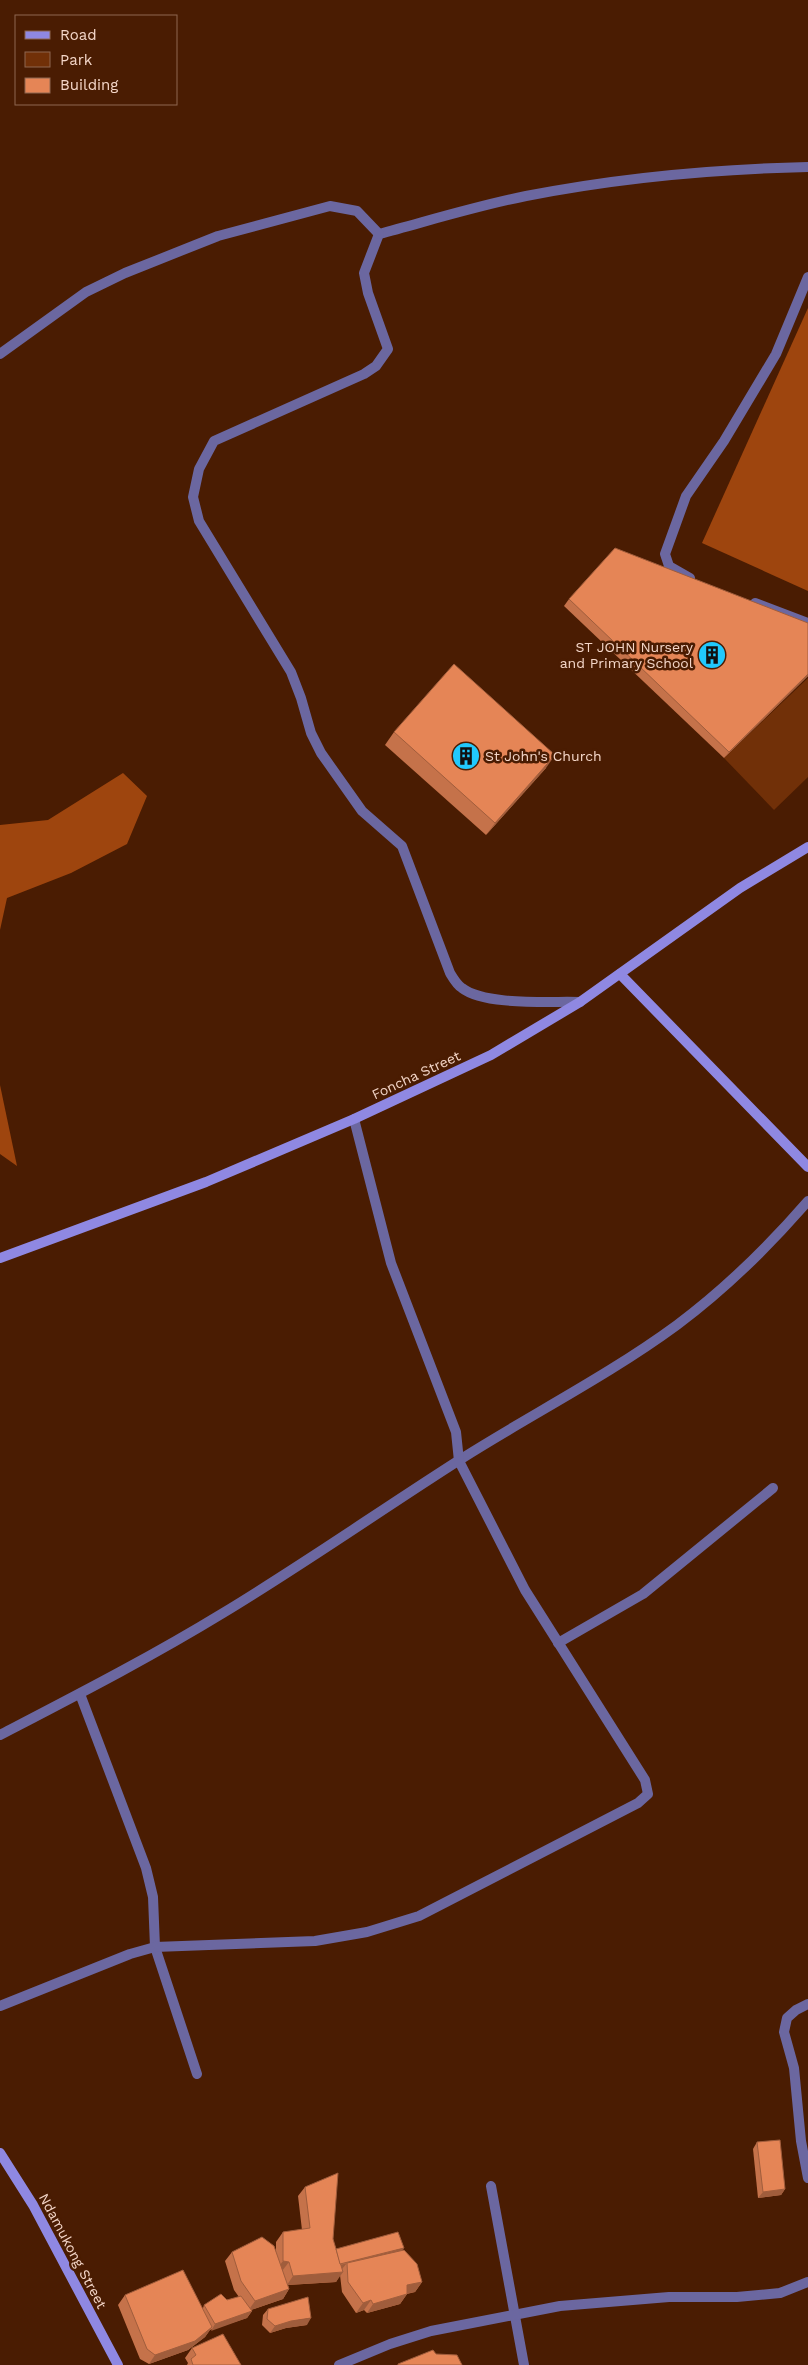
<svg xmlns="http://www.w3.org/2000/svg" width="808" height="2365" viewBox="0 0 808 2365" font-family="'Work Sans',sans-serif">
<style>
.green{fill:#713008}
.forest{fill:#9e450e}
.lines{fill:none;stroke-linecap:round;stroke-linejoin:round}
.street{stroke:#6b67a0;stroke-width:10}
.secondary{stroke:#8f88e2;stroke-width:10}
.wall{fill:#c5724a}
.shaded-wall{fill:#a05d3c}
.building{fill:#e58556;stroke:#a05d3c}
.labels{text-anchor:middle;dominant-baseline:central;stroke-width:5;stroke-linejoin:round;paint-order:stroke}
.poi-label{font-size:14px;fill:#f4d6c8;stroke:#4a1c02;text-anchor:end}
.street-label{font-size:14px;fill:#f4d6c8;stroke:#4a1c02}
</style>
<rect width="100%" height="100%" fill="#4a1c02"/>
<!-- green -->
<polygon class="green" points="808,678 808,777 774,810 724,758"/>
<!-- forest -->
<g class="forest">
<polygon points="808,308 808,591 702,543"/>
<polygon points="123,773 147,796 127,844 71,873 7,898 0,930 0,825 48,820"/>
<polygon points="0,1085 17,1166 0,1154"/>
</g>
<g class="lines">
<!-- street -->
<g class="street">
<path d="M379 234 364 273 368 293 388 349 376 366 364 374 214 441 199 469 193 497 199 521 291 672 301 698 311 733 321 753 362 811 402 846 450 973C453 978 457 985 462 988 485 1006 550 1001 580 1002"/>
<path d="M379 234C428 221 476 206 526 196 618 178 714 169 808 167"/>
<polyline points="0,354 86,292 125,273 218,236 330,206 357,211 379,234"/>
<polyline points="690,578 669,566 665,554 686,496 724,441 776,354 808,277"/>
<polyline points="755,603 808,623"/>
<polyline points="558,1643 643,1594 773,1488"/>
<polyline points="80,1694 146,1868 153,1897 155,1947 197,2074"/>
<path d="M0 1735C75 1696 151 1657 223 1613 304 1564 381 1510 461 1459 532 1414 609 1375 677 1325 725 1289 769 1246 808 1201"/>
<polyline points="808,2004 796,2010 787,2018 784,2032 794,2068 801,2141 808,2178"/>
<polyline points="0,2006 130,1954 155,1947 315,1941 367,1932 419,1916 638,1803 648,1794 645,1780 525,1590 459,1461 456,1432 391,1263 354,1119"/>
<polyline points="491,2186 524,2365"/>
<polyline points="339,2365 390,2344 431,2331 560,2306 669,2297 737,2297 780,2293 808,2282"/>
</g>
<!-- secondary -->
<g class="secondary">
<polyline points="620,974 808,1167"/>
<polyline points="0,1258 206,1182 354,1119 491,1055 580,1002 740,888 808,847"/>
<polyline points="0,2153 33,2205 118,2365"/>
</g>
</g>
<!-- wall -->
<g class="wall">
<polygon points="569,599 808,676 724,758 564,606"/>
<polygon points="394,732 546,768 486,835 385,745"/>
<polygon points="757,2142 785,2189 781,2195 758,2198 753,2149"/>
<polygon points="305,2187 333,2239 336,2249 402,2250 422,2282 415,2292 407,2294 400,2304 367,2313 364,2310 356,2313 342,2292 340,2275 336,2282 288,2285 289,2289 283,2299 251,2310 252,2311 247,2318 210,2330 205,2337 188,2350 149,2364 140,2359 118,2305 125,2295 203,2308 204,2305 239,2297 234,2290 225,2261 232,2252 276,2252 276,2242 283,2232 302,2230 298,2196"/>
<polygon points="268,2309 307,2325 286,2328 270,2333 262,2325 263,2315"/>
<polygon points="192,2348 241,2365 187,2365 188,2363 185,2358"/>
</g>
<!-- shaded-wall -->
<g class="shaded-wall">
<polygon points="808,674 808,676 724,758 729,752"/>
<polygon points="555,755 546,768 486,835 495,823"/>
<polygon points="785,2189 781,2195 758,2198 763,2192"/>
<polygon points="404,2248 399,2255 347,2263 342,2269 335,2271 340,2265"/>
<polygon points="283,2261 289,2262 282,2271 276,2270"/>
<polygon points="343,2272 336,2282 287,2285 293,2276"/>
<polygon points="422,2282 415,2292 400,2295 407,2285"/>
<polygon points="289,2289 283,2299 248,2311 255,2301"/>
<polygon points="407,2294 400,2304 367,2313 373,2304"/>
<polygon points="371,2300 364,2310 356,2313 363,2303"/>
<polygon points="252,2311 247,2318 211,2331 215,2324"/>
<polygon points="311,2318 307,2325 286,2328 270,2333 275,2326 291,2321"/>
<polygon points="212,2327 205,2337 188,2350 149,2364 155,2355"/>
</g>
<!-- building -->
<g class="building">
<polygon points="615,548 808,623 808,674 729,752 569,599"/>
<polygon points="454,664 555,755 495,823 394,732"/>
<polygon points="780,2140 785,2189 763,2192 757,2142"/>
<polygon points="338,2173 333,2239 343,2272 293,2276 289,2262 283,2261 283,2232 310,2228 305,2187"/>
<polygon points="398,2232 404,2248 340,2264 336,2249"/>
<polygon points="262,2237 274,2246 289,2289 255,2301 241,2281 232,2252"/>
<polygon points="404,2250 417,2264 422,2282 407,2285 407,2294 373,2304 371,2300 363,2303 348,2282 347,2263"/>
<polygon points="183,2270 212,2327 195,2341 155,2355 147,2349 125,2295"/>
<polygon points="221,2294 227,2300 241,2296 252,2311 215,2324 204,2305"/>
<polygon points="308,2297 311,2318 291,2321 275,2326 267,2319 268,2309"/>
<polygon points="223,2334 241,2365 193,2365 191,2359 196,2355 192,2348"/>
<polygon points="433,2350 436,2354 457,2355 462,2365 398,2365 398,2364"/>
</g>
<!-- icons -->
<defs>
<symbol id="building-disc" viewBox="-11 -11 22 22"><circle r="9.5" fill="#21c9fd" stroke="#4a1c02"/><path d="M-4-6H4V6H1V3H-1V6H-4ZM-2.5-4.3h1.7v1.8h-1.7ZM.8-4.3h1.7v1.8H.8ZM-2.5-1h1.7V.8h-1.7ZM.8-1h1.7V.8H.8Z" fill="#111"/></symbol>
</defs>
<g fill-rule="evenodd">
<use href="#building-disc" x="696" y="639" width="32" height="32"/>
<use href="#building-disc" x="450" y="740" width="32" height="32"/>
</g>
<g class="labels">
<!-- poi labels -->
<g class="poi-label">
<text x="693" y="647">ST JOHN Nursery<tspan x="693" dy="16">and Primary School</tspan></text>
<text x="485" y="756" text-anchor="start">St John's Church</text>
</g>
<!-- street labels -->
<g class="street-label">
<text transform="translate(416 1075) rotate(-25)">Foncha Street</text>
<text transform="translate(73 2251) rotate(62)">Ndamukong Street</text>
</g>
</g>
<!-- legend -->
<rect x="15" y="15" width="162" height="90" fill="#4a1c02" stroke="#8e6651"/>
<rect x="25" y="31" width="25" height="8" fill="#8f88e2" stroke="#8e6651"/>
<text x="60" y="40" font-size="15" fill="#f4d6c8">Road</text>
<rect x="25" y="52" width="25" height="15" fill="#713008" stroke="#8e6651"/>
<text x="60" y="65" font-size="15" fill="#f4d6c8">Park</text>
<rect x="25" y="78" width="25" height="15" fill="#e58556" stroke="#8e6651"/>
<text x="60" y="90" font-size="15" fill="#f4d6c8">Building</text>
</svg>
